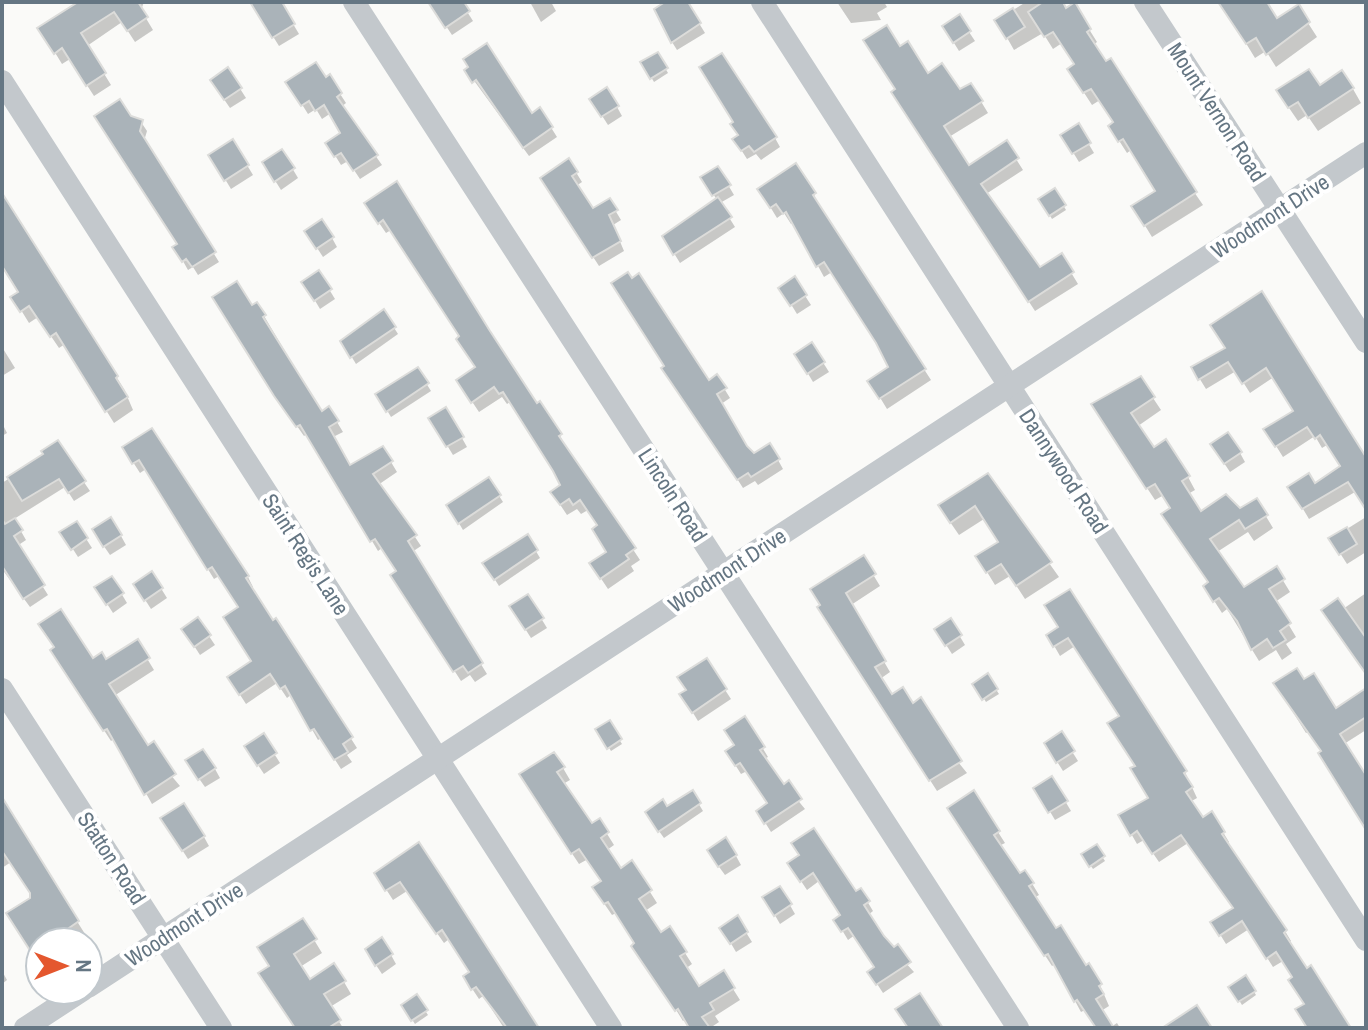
<svg xmlns="http://www.w3.org/2000/svg" width="1368" height="1030" viewBox="0 0 1368 1030" font-family="'Archivo Narrow',sans-serif">
<style>
.shadow{fill:#0003}
.building{fill:#aab3b9;stroke:#dcdcda;stroke-width:2}
.lines{fill:none;stroke-linecap:round;stroke-linejoin:round}
.street{stroke:#c3c8cc;stroke-width:22}
.labels{text-anchor:middle;dominant-baseline:central;stroke-width:8;stroke-linejoin:round;paint-order:stroke}
.street-label{font-size:22px;fill:#657683;stroke:#fff}
</style>
<rect width="100%" height="100%" fill="#fafaf8"/>
<!-- shadow -->
<g class="shadow">
<polygon points="81,2 144,2 141,10 153,30 135,42 122,22 87,46 111,85 94,96 70,59 62,64 40,28"/>
<polygon points="261,2 280,2 299,34 279,46 254,6"/>
<polygon points="430,2 461,2 473,21 452,35"/>
<polygon points="530,2 551,2 556,11 541,22"/>
<polygon points="669,2 686,2 705,33 677,50 660,23"/>
<polygon points="837,2 884,2 887,7 877,13 881,20 851,23"/>
<polygon points="1026,2 1060,2 1066,11 1074,5 1097,42 1093,45 1203,205 1152,237 1141,219 1158,192 1131,150 1127,153 1118,139 1115,123 1100,100 1092,105 1077,82 1076,65 1062,43 1053,49 1043,33 1014,50 997,20"/>
<polygon points="959,17 975,41 959,51 944,27"/>
<polygon points="1276,20 1308,23 1317,37 1276,67 1266,51 1255,58 1244,40"/>
<polygon points="899,49 927,76 960,92 971,85 988,113 949,137 969,168 1006,143 1023,170 986,194 1039,270 1061,256 1078,284 1035,311 899,103"/>
<polygon points="657,54 668,73 654,82 643,63"/>
<polygon points="228,70 246,98 230,108 217,89"/>
<polygon points="467,71 531,116 540,110 557,137 529,156"/>
<polygon points="329,77 346,103 341,107 382,165 360,179 348,161 341,165 328,144 343,134 331,113 322,119 316,109 308,114 288,82"/>
<polygon points="1319,87 1353,89 1361,103 1318,131 1307,115 1298,121 1287,105"/>
<polygon points="617,107 622,116 608,125 597,108"/>
<polygon points="129,118 141,122 147,131 144,141 219,262 198,275 193,267 188,270 175,247 179,245"/>
<polygon points="1078,126 1094,153 1079,162 1063,136"/>
<polygon points="775,138 780,147 761,160 756,154 747,159 740,148"/>
<polygon points="233,142 253,175 231,189 211,156"/>
<polygon points="282,151 298,178 281,190 264,163"/>
<polygon points="569,161 582,182 576,186 592,211 609,200 621,220 613,225 624,251 599,266 548,187"/>
<polygon points="718,168 734,195 720,203 735,227 680,263 664,237 717,200 703,178"/>
<polygon points="396,184 536,406 560,435 565,447 640,560 631,566 634,571 608,589 598,574 608,553 599,526 588,510 581,514 577,509 567,515 559,503 563,485 510,402 507,404 502,397 479,412 465,391 477,369 462,337 391,230 386,233 373,214"/>
<polygon points="1055,191 1066,210 1052,219 1041,200"/>
<polygon points="814,194 818,206 931,380 887,409 870,381 891,368 832,272 824,277 794,222 791,224 784,213 777,218 766,200"/>
<polygon points="2,196 124,389 133,410 114,423 65,344 59,348 38,317 29,323 13,297 20,293 2,251"/>
<polygon points="332,238 337,247 323,257 312,240"/>
<polygon points="319,273 335,299 320,309 304,282"/>
<polygon points="794,279 811,305 797,314 781,288"/>
<polygon points="619,293 708,382 717,377 730,398 721,404 745,447 754,456 778,460 783,469 758,485 755,481 743,488"/>
<polygon points="1261,294 1366,458 1366,508 1355,492 1309,519 1290,487 1314,486 1342,467 1327,445 1322,448 1315,436 1283,457 1266,430 1295,411 1274,377 1250,393 1236,371 1206,389 1193,368 1227,349"/>
<polygon points="257,304 322,414 337,422 343,432 333,437 350,468 382,448 391,462 397,472 378,485 415,537 421,546 412,552 487,674 475,682 470,675 461,681 399,585 398,572 382,548 378,551 308,433 304,436 283,406 252,308"/>
<polygon points="384,312 398,334 356,364 342,341"/>
<polygon points="812,345 829,372 813,382 797,355"/>
<polygon points="2,347 15,368 2,376"/>
<polygon points="418,370 431,391 391,417 378,395"/>
<polygon points="1153,398 1161,410 1138,426 1153,449 1188,477 1195,490 1188,494 1200,514 1240,511 1256,500 1273,528 1254,541 1248,532 1217,552 1243,590 1276,569 1290,592 1275,602 1296,637 1286,644 1292,653 1282,660 1276,650 1259,661 1227,609 1222,613 1213,599 1210,583 1170,527 1172,509 1164,495 1155,500 1100,417"/>
<polygon points="446,410 467,447 453,455 431,419"/>
<polygon points="2,423 7,433 2,436"/>
<polygon points="152,430 248,577 253,587 251,589 272,623 276,621 357,748 347,755 352,762 341,769 321,738 318,740 292,694 287,698 277,683 246,704 235,687 253,662 240,608 219,576 214,579 146,469 140,473 124,448"/>
<polygon points="57,443 90,491 74,501 65,487 14,519 26,540 17,546 48,595 30,607 2,569 2,483 46,455"/>
<polygon points="1240,453 1245,462 1230,472 1218,454"/>
<polygon points="987,476 1059,577 1025,599 1010,576 995,585 978,557 1000,543 984,519 959,535 948,519"/>
<polygon points="489,480 503,502 463,530 448,505"/>
<polygon points="1366,517 1366,552 1347,564 1331,539"/>
<polygon points="76,523 92,548 78,557 62,532"/>
<polygon points="121,536 126,545 110,555 99,539"/>
<polygon points="527,536 540,558 499,586 485,564"/>
<polygon points="863,558 880,586 851,605 890,672 880,679 892,696 912,705 967,773 937,791 826,618 823,606"/>
<polygon points="152,574 167,598 151,609 135,584"/>
<polygon points="112,578 127,603 113,613 97,588"/>
<polygon points="1366,593 1366,634 1363,637 1366,642 1366,673 1343,609"/>
<polygon points="528,597 547,628 531,638 517,616"/>
<polygon points="198,620 215,645 200,655 189,638"/>
<polygon points="950,620 965,645 952,654 936,629"/>
<polygon points="1060,628 1185,772 1197,798 1190,802 1202,820 1212,814 1229,842 1227,844 1285,931 1291,941 1288,943 1349,1028 1321,1028 1283,961 1273,967 1249,929 1226,944 1213,923 1234,909 1188,843 1159,862 1144,840 1137,844 1121,816 1151,799 1121,717 1075,646 1060,656 1048,635"/>
<polygon points="137,642 154,670 114,696 148,748 180,786 152,804 115,738 111,741 59,661 106,662"/>
<polygon points="706,661 731,699 698,721 682,695"/>
<polygon points="987,676 999,694 986,702 975,684"/>
<polygon points="1303,682 1335,710 1366,690 1366,730 1344,744 1366,780 1366,826 1310,731 1306,733 1281,693"/>
<polygon points="745,719 768,757 764,759 805,809 771,832 758,811 769,804 747,771 741,774 727,752 736,746"/>
<polygon points="609,723 622,744 611,751 598,730"/>
<polygon points="1061,734 1078,761 1063,771 1046,744"/>
<polygon points="263,736 280,763 264,774 252,756"/>
<polygon points="563,768 570,780 563,784 591,826 599,821 614,845 607,850 620,871 632,863 650,892 657,903 645,911 661,935 685,953 692,964 685,969 699,989 733,989 740,1000 715,1016 719,1022 710,1028 691,1028 686,1019 683,1021 616,913 612,915 601,899 602,882 588,859 579,864 528,787"/>
<polygon points="215,769 220,778 205,787 193,770"/>
<polygon points="1052,779 1071,811 1055,820 1036,788"/>
<polygon points="692,793 703,811 664,838 651,820"/>
<polygon points="973,793 1005,843 999,846 1019,876 1025,872 1039,895 1034,898 1055,931 1100,985 1109,1006 1101,1011 1111,1027 1117,1023 1120,1028 1096,1028 1085,1010 1081,1012 1055,964 1052,966 956,819"/>
<polygon points="2,802 85,934 73,942 40,942 39,963 15,926 32,894 11,862 2,868"/>
<polygon points="168,828 204,837 209,846 188,859"/>
<polygon points="418,845 537,1028 504,1028 483,996 479,999 471,987 471,973 449,939 444,943 407,891 393,900 382,883"/>
<polygon points="1096,847 1105,861 1093,869 1083,855"/>
<polygon points="736,856 741,865 725,875 714,860"/>
<polygon points="801,856 856,894 861,891 873,911 868,915 882,937 914,972 883,993 870,973 876,968 855,935 848,940 836,920 842,916 819,881 807,890 795,872"/>
<polygon points="780,888 795,914 780,924 765,898"/>
<polygon points="737,918 752,942 736,952 722,928"/>
<polygon points="302,920 322,953 300,967 310,981 344,982 351,994 330,1007 343,1028 295,1028 271,967"/>
<polygon points="391,955 396,964 382,974 372,959"/>
<polygon points="2,971 7,980 2,984"/>
<polygon points="1245,978 1256,995 1242,1005 1231,987"/>
<polygon points="416,997 428,1015 415,1024 403,1006"/>
</g>
<!-- building -->
<g class="building">
<polygon points="78,2 138,2 148,17 127,31 114,12 81,33 106,73 86,86 62,48 54,54 37,28"/>
<polygon points="250,2 282,2 295,24 272,38"/>
<polygon points="428,2 464,2 470,11 445,28"/>
<polygon points="665,2 688,2 701,23 671,43 654,9"/>
<polygon points="1043,2 1063,2 1066,8 1075,2 1091,29 1087,32 1106,61 1111,58 1197,192 1144,226 1131,206 1155,191 1123,139 1118,142 1108,126 1113,122 1091,89 1083,93 1067,69 1074,64 1053,32 1044,37 1028,12"/>
<polygon points="1218,2 1267,2 1277,18 1299,4 1310,22 1266,55 1256,38 1246,44"/>
<polygon points="1013,8 1025,27 1006,39 994,20"/>
<polygon points="960,14 971,31 953,43 942,26"/>
<polygon points="887,25 900,46 908,41 928,73 942,63 960,89 971,83 983,101 944,126 969,165 1007,140 1019,158 981,184 1040,267 1062,253 1074,272 1028,302 891,92 895,89 863,40"/>
<polygon points="487,43 532,113 540,107 553,127 523,148 476,80 472,83 464,70 468,67 463,59"/>
<polygon points="658,52 668,68 650,79 640,62"/>
<polygon points="722,53 777,137 754,152 749,146 741,151 732,139 738,135 730,124 733,122 699,67"/>
<polygon points="316,62 326,77 330,74 342,93 337,97 378,155 353,171 341,153 334,157 325,143 340,133 324,105 315,111 309,101 301,106 285,82"/>
<polygon points="228,67 242,88 224,100 210,80"/>
<polygon points="1309,69 1320,85 1342,70 1354,88 1308,118 1298,102 1288,108 1276,90"/>
<polygon points="607,87 619,106 601,117 589,99"/>
<polygon points="120,99 131,116 143,120 140,131 216,252 192,267 186,259 182,262 172,247 177,244 94,116"/>
<polygon points="1079,123 1091,143 1072,154 1060,135"/>
<polygon points="233,139 249,165 224,181 208,155"/>
<polygon points="282,149 295,168 274,182 262,162"/>
<polygon points="569,158 578,172 572,176 593,208 610,198 618,210 609,215 621,241 592,258 540,178"/>
<polygon points="796,163 816,193 813,195 926,369 879,399 867,381 888,367 876,343 824,262 816,267 786,212 783,214 776,204 770,208 757,189"/>
<polygon points="718,166 731,185 712,196 700,177"/>
<polygon points="397,181 490,331 537,403 540,401 562,434 559,436 636,548 626,555 629,559 600,579 589,563 606,552 592,529 597,525 580,500 573,505 569,499 560,505 550,492 560,485 553,471 503,392 499,394 494,387 471,403 456,380 475,367 456,339 459,336 383,220 378,224 364,203"/>
<polygon points="1055,188 1066,205 1049,216 1038,199"/>
<polygon points="2,193 118,376 116,378 128,397 105,412 56,333 50,337 29,306 20,312 10,297 18,292 2,266"/>
<polygon points="718,197 732,217 673,255 662,236"/>
<polygon points="322,219 334,237 316,249 304,231"/>
<polygon points="319,270 332,289 314,301 301,282"/>
<polygon points="628,272 632,278 639,273 709,380 717,374 727,388 717,394 747,446 754,453 770,443 780,459 751,477 748,473 737,480 670,381 661,368 664,366 611,283"/>
<polygon points="795,276 807,295 790,306 778,288"/>
<polygon points="237,281 252,305 257,302 266,315 263,317 322,411 329,406 339,421 329,427 350,465 383,446 393,461 373,474 417,535 408,541 483,663 468,673 463,666 453,672 390,575 396,571 375,539 370,542 300,425 296,427 274,396 212,297"/>
<polygon points="1262,291 1366,457 1366,510 1348,482 1302,509 1287,487 1309,473 1315,483 1340,466 1320,435 1315,439 1307,427 1275,447 1263,429 1293,411 1266,368 1242,384 1228,362 1198,380 1191,367 1225,348 1210,325"/>
<polygon points="384,309 396,327 350,358 340,341"/>
<polygon points="812,342 825,362 807,374 794,354"/>
<polygon points="418,367 429,383 386,412 375,394"/>
<polygon points="1141,376 1155,397 1131,413 1154,447 1166,439 1190,476 1182,481 1201,511 1226,494 1240,508 1257,498 1268,515 1245,529 1239,520 1210,539 1244,587 1277,566 1285,579 1269,589 1291,623 1280,631 1286,640 1273,648 1267,639 1251,650 1237,621 1219,598 1213,602 1203,586 1208,582 1161,514 1170,508 1155,484 1146,489 1091,404"/>
<polygon points="446,407 464,437 446,447 428,418"/>
<polygon points="152,428 249,576 246,578 273,620 276,618 353,737 343,744 348,752 334,760 314,729 310,731 285,686 280,689 270,674 239,695 227,677 251,661 223,617 238,607 212,567 207,570 139,460 132,464 122,447"/>
<polygon points="1228,432 1242,452 1224,464 1210,444"/>
<polygon points="58,440 86,481 68,493 59,479 22,501 7,477 43,454 41,451"/>
<polygon points="988,473 1052,562 1016,586 1001,564 986,573 975,556 998,542 975,506 950,523 938,505"/>
<polygon points="489,477 501,495 458,524 446,505"/>
<polygon points="111,517 122,535 103,547 92,529"/>
<polygon points="15,518 23,530 14,536 45,585 23,599 2,566 2,519 5,524"/>
<polygon points="77,521 88,538 71,550 59,532"/>
<polygon points="1347,527 1357,544 1339,555 1328,538"/>
<polygon points="528,534 538,550 494,580 482,563"/>
<polygon points="864,555 876,574 846,593 886,661 875,667 892,694 903,687 913,703 921,697 962,761 929,781 817,607 820,605 810,589"/>
<polygon points="152,571 163,588 144,601 133,584"/>
<polygon points="112,576 124,593 106,605 94,587"/>
<polygon points="1070,589 1187,771 1184,773 1193,787 1186,792 1203,817 1212,811 1225,832 1222,834 1287,930 1284,933 1307,968 1311,965 1351,1028 1307,1028 1295,1009 1304,1004 1288,980 1292,977 1276,952 1266,959 1242,921 1219,936 1210,922 1233,908 1181,835 1152,854 1137,831 1130,836 1118,815 1148,798 1130,768 1135,766 1107,723 1119,716 1068,638 1053,647 1046,635 1058,627 1044,605"/>
<polygon points="528,594 544,618 525,630 509,606"/>
<polygon points="1338,598 1366,638 1366,674 1321,610"/>
<polygon points="61,609 93,658 102,652 106,659 138,639 150,658 109,684 148,745 154,741 176,774 144,795 107,729 103,731 50,650 54,647 38,624"/>
<polygon points="198,617 211,635 194,647 181,629"/>
<polygon points="951,618 962,635 945,646 934,629"/>
<polygon points="707,658 727,689 692,713 679,694 686,690 677,677"/>
<polygon points="1297,668 1304,679 1314,673 1336,708 1366,688 1366,717 1340,734 1366,775 1366,830 1318,753 1321,751 1273,683"/>
<polygon points="988,673 998,689 982,700 972,684"/>
<polygon points="745,716 765,747 760,750 784,784 789,780 802,799 764,824 756,811 767,803 740,763 735,766 725,751 734,745 724,730"/>
<polygon points="610,720 622,739 607,749 595,729"/>
<polygon points="1062,731 1075,751 1056,763 1044,743"/>
<polygon points="264,733 277,753 257,766 244,746"/>
<polygon points="203,749 216,768 198,780 185,760"/>
<polygon points="554,752 565,767 557,772 592,823 600,818 609,832 601,838 621,868 632,860 652,890 639,899 661,932 670,926 687,952 680,956 699,986 724,970 735,988 710,1003 714,1010 702,1017 710,1028 689,1028 678,1009 675,1011 631,946 634,943 608,902 604,904 592,887 601,881 579,849 571,854 519,774"/>
<polygon points="1052,776 1068,801 1048,813 1033,788"/>
<polygon points="693,790 701,803 658,832 645,812 663,799 667,806"/>
<polygon points="974,790 1000,831 994,835 1020,873 1025,870 1034,883 1029,886 1056,928 1061,925 1086,965 1089,963 1102,984 1099,986 1104,994 1096,999 1114,1028 1096,1028 1077,1000 1074,1002 1048,954 1044,956 947,808"/>
<polygon points="2,797 79,921 59,935 63,942 40,942 40,946 31,952 6,913 30,898 30,893 2,851"/>
<polygon points="184,803 205,836 182,851 160,818"/>
<polygon points="814,828 856,891 861,888 870,901 864,905 884,936 894,947 898,944 911,962 876,985 867,972 874,967 848,928 841,932 833,920 840,915 813,873 800,882 787,863 799,855 791,843"/>
<polygon points="726,837 737,855 718,867 707,850"/>
<polygon points="419,842 446,883 539,1028 507,1028 476,987 471,990 463,976 469,972 442,930 436,934 400,882 385,891 374,873"/>
<polygon points="1097,844 1105,856 1089,867 1081,854"/>
<polygon points="780,886 792,904 774,916 762,897"/>
<polygon points="738,915 748,932 730,944 719,928"/>
<polygon points="303,918 317,939 294,954 310,979 334,963 346,981 324,994 341,1020 328,1028 295,1028 258,973 269,966 257,947"/>
<polygon points="382,937 393,954 375,966 365,949"/>
<polygon points="1246,975 1256,991 1238,1002 1228,987"/>
<polygon points="920,993 943,1028 908,1028 895,1009"/>
<polygon points="417,994 428,1010 411,1021 401,1005"/>
<polygon points="1197,1005 1212,1028 1162,1028"/>
</g>
<g class="lines">
<!-- street -->
<g class="street">
<polyline points="354,2 1018,1028"/>
<polyline points="762,2 1366,940"/>
<polyline points="1145,2 1366,342"/>
<polyline points="2,81 611,1028"/>
<polyline points="2,689 221,1028"/>
<polyline points="88,987 1366,153"/>
<polyline points="25,1028 83,990"/>
</g>
</g>
<g class="labels">
<!-- street labels -->
<g class="street-label">
<text transform="translate(1217 112) rotate(57)">Mount Vernon Road</text>
<text transform="translate(1270 216) rotate(-33)">Woodmont Drive</text>
<text transform="translate(1064 471) rotate(57)">Dannywood Road</text>
<text transform="translate(673 495) rotate(57)">Lincoln Road</text>
<text transform="translate(306 554) rotate(57)">Saint Regis Lane</text>
<text transform="translate(727 570) rotate(-33)">Woodmont Drive</text>
<text transform="translate(112 858) rotate(57)">Statton Road</text>
<text transform="translate(184 924) rotate(-33)">Woodmont Drive</text>
</g>
</g>
<!-- border -->
<rect width="1368" height="1030" fill="none" stroke="#657683" stroke-width="8"/>
<!-- north arrow -->
<g transform="translate(64 966) rotate(90)"><circle r="38" fill="#ffffff" stroke="#c1c8cd" stroke-width="2"/>
<path d="M0-6L14 30L0 20L-14 30Z" fill="#e4572e"/>
<text y="-12" font-size="22" font-weight="bold" text-anchor="middle" fill="#657683">N</text>
</g>
</svg>
